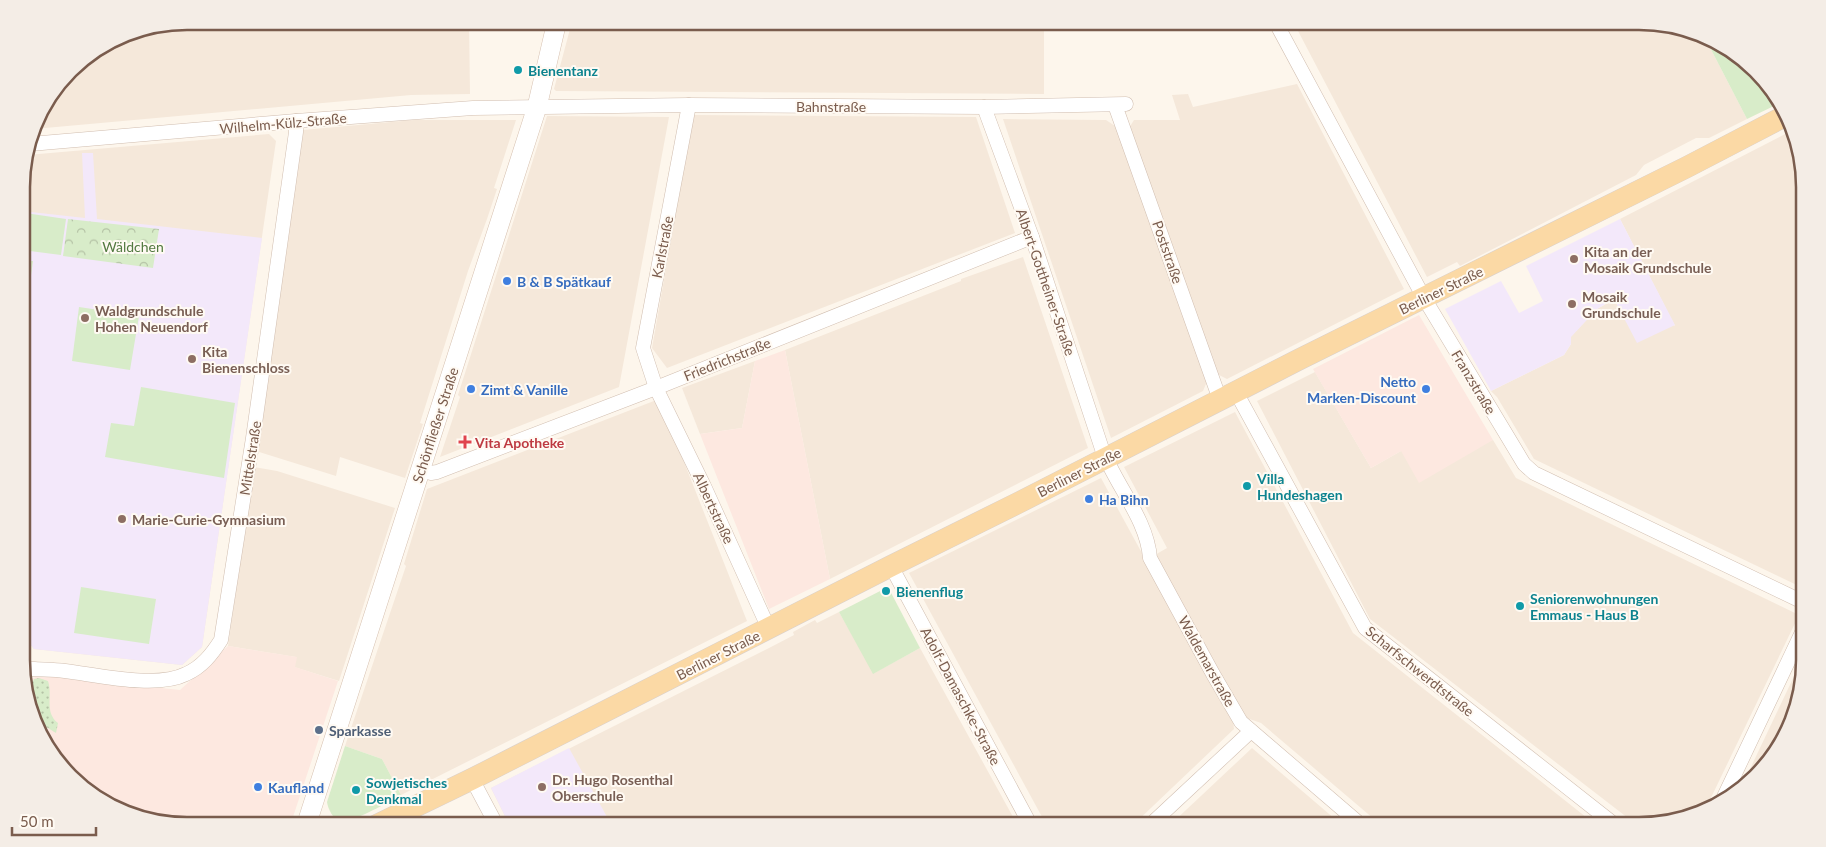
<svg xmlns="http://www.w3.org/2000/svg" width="1826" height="847" viewBox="0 0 1826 847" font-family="Lato,sans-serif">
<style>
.residential{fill:#f5e8da}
.commercial{fill:#fde8e0}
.education{fill:#f3e8fa}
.grass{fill:url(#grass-dots)}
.forest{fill:url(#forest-crowns)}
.park{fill:#d8ecc9}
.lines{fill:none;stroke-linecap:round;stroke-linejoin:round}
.minor-casing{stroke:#d1beb0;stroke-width:15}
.secondary-casing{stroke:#d6c0b0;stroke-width:20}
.primary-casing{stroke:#dad1cd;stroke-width:22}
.minor{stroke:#fff;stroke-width:14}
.secondary{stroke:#fff;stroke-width:19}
.primary{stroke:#fbd9a5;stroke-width:21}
.culture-dot{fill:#0f9aa8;stroke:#fffaf3;stroke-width:2}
.education-dot{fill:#8d6e63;stroke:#fffaf3;stroke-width:2}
.shop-dot{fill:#3f7fe0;stroke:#fffaf3;stroke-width:2}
.health-dot{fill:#e0444e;stroke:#fffaf3;stroke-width:2}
.service-dot{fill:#5c6f8a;stroke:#fffaf3;stroke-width:2}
.labels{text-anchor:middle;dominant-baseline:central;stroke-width:4;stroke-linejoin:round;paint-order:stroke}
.culture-label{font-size:14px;font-weight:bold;fill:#0d838f;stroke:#fffaf3;text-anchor:start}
.street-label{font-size:14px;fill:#7a5c4d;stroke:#fffaf3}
.park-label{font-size:14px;fill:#537a41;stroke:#fffaf3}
.education-label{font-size:14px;font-weight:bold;fill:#785e54;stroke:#fffaf3;text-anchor:start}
.shop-label{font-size:14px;font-weight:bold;fill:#366cbe;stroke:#fffaf3;text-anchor:start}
.health-label{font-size:14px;font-weight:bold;fill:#be3a42;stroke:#fffaf3;text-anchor:start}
.service-label{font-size:14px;font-weight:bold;fill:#4e5e75;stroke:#fffaf3;text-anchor:start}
.rim{fill:none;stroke:#7a5c4d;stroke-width:2.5}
</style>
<defs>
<pattern id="grass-dots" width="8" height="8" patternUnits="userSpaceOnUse" patternTransform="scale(1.25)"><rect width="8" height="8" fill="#d8ecc9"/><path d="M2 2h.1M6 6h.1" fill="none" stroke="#b4c2a5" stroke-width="1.8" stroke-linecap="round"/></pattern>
<pattern id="forest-crowns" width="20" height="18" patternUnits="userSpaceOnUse" patternTransform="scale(1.25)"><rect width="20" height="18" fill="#d8ecc9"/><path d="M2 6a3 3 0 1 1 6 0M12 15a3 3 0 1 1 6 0" fill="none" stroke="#b4c2a5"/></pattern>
</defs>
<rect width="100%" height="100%" fill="#fdf6ec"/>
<!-- residential -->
<g class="residential">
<polygon points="187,21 469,21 470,94 411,95 34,129 39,114 78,63 124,34"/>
<polygon points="1648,23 1703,34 1747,119 1709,138 1696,138 1644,165 1636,175 1460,266 1457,262 1427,277 1297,29 1299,25"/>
<polygon points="1044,27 1044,94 556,91 554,89 570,29"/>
<polygon points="1297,84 1404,289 1227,379 1217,374 1129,128 1134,120 1180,120 1172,95 1188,94 1193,107"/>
<polygon points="693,115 976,117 1015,233 667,368 652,348"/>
<polygon points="547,116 669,117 619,387 440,457 460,397 458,395"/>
<polygon points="1003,119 1106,120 1118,128 1208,379 1203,391 1111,438"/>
<polygon points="413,120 516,120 494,188 497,189 487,219 468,271 420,423 423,424 405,478 340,457 336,476 256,451 303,130"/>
<polygon points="1789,132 1803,166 1805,589 1534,459 1497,397 1491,391 1564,355 1571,344 1570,337 1597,309 1615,299 1675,326 1620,219"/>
<polygon points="269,134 276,141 202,647 182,665 34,649 23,635 22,176 27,155"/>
<polygon points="1023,257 1088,448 830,579 785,350 961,281 961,279"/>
<polygon points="755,361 742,428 700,434 682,388"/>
<polygon points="1315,372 1371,468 1401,451 1489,441 1493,440 1516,478 1799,615 1707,806 1649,825 1637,825 1370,619 1257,401"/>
<polygon points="659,399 747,621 401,795 382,759 345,746 406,566 404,564 427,489"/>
<polygon points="1235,412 1353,633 1596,825 1381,825 1261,723 1241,716 1153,556 1167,548 1124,467"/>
<polygon points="254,467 277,471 395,508 339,681 294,667 296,657 228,646"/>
<polygon points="1101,478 1233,720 1234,729 1132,826 1047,826 909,573"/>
<polygon points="839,612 874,673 920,648 1018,826 510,826 491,788 771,647 794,635 793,632 815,620 817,623"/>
<polygon points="1805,653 1792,723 1770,761 1741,788"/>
<polygon points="1252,748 1342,825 1169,826"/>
</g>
<!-- commercial -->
<g class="commercial">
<polygon points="1419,315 1493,440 1419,483 1401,451 1371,468 1313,369"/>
<polygon points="785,350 830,579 769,609 700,434 742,428 755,361"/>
<polygon points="228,646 297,657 295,667 338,681 290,826 187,826 124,813 58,762 33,678 41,675 180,690"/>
</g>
<!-- education -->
<g class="education">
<polygon points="82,153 93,153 97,219 262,238 202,647 182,665 34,649 23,635 22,211 85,218"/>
<polygon points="1620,219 1675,325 1637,343 1614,299 1597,309 1571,337 1571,344 1564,355 1491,391 1445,309 1501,281 1519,313 1543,301 1526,266"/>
<polygon points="569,748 612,826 510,826 491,788"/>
</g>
<!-- grass -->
<path class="grass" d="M39 678 48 681C53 696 44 712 58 723L56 733 40 723C36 710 27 692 34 679Z"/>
<!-- forest -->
<polygon class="forest" points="68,219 159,229 153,268 63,256"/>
<!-- park -->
<g class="park">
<polygon points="1703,34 1771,86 1778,104 1747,119"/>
<polygon points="25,213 66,219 61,255 22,250"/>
<polygon points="22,260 33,261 22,340"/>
<polygon points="79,307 139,316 130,370 72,361"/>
<polygon points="141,387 235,403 224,478 105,457 111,423 134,426"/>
<polygon points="81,587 156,599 149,644 74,633"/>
<polygon points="888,587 920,648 873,674 839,612"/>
<path d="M345 746 382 759 401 795C389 802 352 823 340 821 333 819 328 809 327 802Z"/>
</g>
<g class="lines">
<defs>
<g id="minor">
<polyline points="1276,23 1424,298 1524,464 1534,473 1805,603"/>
<polyline points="689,105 643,348 656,388 704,486 769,629"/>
<polyline points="1115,105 1220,400"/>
<path d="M984 107 1032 237 1102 449C1116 486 1147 519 1150 558L1213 674 1241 722 1361 825"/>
<polyline points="30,144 296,121 473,108 689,105 984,107 1126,104"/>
<polyline points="1236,392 1365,628 1615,825"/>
<polyline points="420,470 431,473 437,472 656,388 1032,237"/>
<polyline points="891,566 1031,826"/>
<path d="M23 668C37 670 51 669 65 671 98 675 156 689 186 674 202 667 212 654 221 640L253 438 296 132V121"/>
<polyline points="472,779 497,826"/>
<polyline points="1722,801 1805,626"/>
<polyline points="1149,826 1251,731"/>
</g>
<polyline id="secondary" points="306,826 537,107 557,21"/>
<polyline id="primary" points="375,826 472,779 891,566 1016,504 1298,360 1687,167 1783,117"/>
</defs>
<!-- minor casing -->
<use href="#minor" class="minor-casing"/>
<!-- secondary casing -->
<use href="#secondary" class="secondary-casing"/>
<!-- primary casing -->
<use href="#primary" class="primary-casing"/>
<!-- minor -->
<use href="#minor" class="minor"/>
<!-- secondary -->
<use href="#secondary" class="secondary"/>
<!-- primary -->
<use href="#primary" class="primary"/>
</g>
<!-- markers -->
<g class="culture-dot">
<circle cx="518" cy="70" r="5"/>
<circle cx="1247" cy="486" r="5"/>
<circle cx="886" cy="591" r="5"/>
<circle cx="1520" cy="606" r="5"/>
<circle cx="356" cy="790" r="5"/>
</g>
<g class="education-dot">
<circle cx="1574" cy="259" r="5"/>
<circle cx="1572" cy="304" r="5"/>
<circle cx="85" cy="318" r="5"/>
<circle cx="192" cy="359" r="5"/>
<circle cx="122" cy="519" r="5"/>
<circle cx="542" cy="787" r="5"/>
</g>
<g class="shop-dot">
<circle cx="507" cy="281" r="5"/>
<circle cx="471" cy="389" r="5"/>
<circle cx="1426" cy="389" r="5"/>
<circle cx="1089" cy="499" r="5"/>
<circle cx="258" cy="787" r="5"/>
</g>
<path class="health-dot" d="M462.5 434.5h5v5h5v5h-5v5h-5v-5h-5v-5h5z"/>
<circle class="service-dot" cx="319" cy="730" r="5"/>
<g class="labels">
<!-- culture labels -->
<g class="culture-label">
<text x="528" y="70">Bienentanz</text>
<text x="1257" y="478">Villa<tspan x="1257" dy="16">Hundeshagen</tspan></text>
<text x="896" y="591">Bienenflug</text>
<text x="1530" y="598">Seniorenwohnungen<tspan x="1530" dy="16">Emmaus - Haus B</tspan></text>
<text x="366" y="782">Sowjetisches<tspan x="366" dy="16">Denkmal</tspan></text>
</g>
<!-- street labels -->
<g class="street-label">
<text x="831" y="106">Bahnstraße</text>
<text transform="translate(283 123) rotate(-5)">Wilhelm-Külz-Straße</text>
<text transform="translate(662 247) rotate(-79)">Karlstraße</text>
<text transform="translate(1168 252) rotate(71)">Poststraße</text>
<text transform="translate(1046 282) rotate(71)">Albert-Gottheiner-Straße</text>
<text transform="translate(1441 290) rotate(-26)">Berliner Straße</text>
<text transform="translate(727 359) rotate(-22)">Friedrichstraße</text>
<text transform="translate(1474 382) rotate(59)">Franzstraße</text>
<text transform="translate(435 425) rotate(-72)">Schönfließer Straße</text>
<text transform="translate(250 458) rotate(-81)">Mittelstraße</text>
<text transform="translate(1079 472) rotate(-27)">Berliner Straße</text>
<text transform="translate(714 508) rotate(65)">Albertstraße</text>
<text transform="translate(718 655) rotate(-27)">Berliner Straße</text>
<text transform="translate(1207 661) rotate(61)">Waldemarstraße</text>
<text transform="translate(1420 671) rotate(39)">Scharfschwerdtstraße</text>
<text transform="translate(961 696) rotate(62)">Adolf-Damaschke-Straße</text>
</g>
<!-- park labels -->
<g class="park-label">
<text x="133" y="246">Wäldchen</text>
</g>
<!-- education labels -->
<g class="education-label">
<text x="1584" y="251">Kita an der<tspan x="1584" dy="16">Mosaik Grundschule</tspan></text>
<text x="1582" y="296">Mosaik<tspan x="1582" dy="16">Grundschule</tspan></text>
<text x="95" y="310">Waldgrundschule<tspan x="95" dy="16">Hohen Neuendorf</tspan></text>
<text x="202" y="351">Kita<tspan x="202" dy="16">Bienenschloss</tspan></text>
<text x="132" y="519">Marie-Curie-Gymnasium</text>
<text x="552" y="779">Dr. Hugo Rosenthal<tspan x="552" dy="16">Oberschule</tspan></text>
</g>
<!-- shop labels -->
<g class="shop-label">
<text x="517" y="281">B &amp; B Spätkauf</text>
<text x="1416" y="381" text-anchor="end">Netto<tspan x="1416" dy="16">Marken-Discount</tspan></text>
<text x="481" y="389">Zimt &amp; Vanille</text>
<text x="1099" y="499">Ha Bihn</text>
<text x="268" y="787">Kaufland</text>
</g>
<!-- health labels -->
<g class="health-label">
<text x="475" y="442">Vita Apotheke</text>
</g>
<!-- service labels -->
<g class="service-label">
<text x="329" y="730">Sparkasse</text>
</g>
</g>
<!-- crop -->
<path d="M0 0H1826V847H0ZM187 30H1639A157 157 0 0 1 1796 187V660A157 157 0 0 1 1639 817H187A157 157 0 0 1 30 660V187A157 157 0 0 1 187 30Z" fill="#f4ede6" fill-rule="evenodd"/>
<path class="rim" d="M187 30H1639A157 157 0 0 1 1796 187V660A157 157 0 0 1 1639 817H187A157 157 0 0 1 30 660V187A157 157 0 0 1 187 30Z"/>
<!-- scale -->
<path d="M12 827v8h84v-8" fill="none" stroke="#7a5c4d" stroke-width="2.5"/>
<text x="20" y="827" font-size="15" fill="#7a5c4d" stroke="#fffaf3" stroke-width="4" paint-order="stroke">50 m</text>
</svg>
